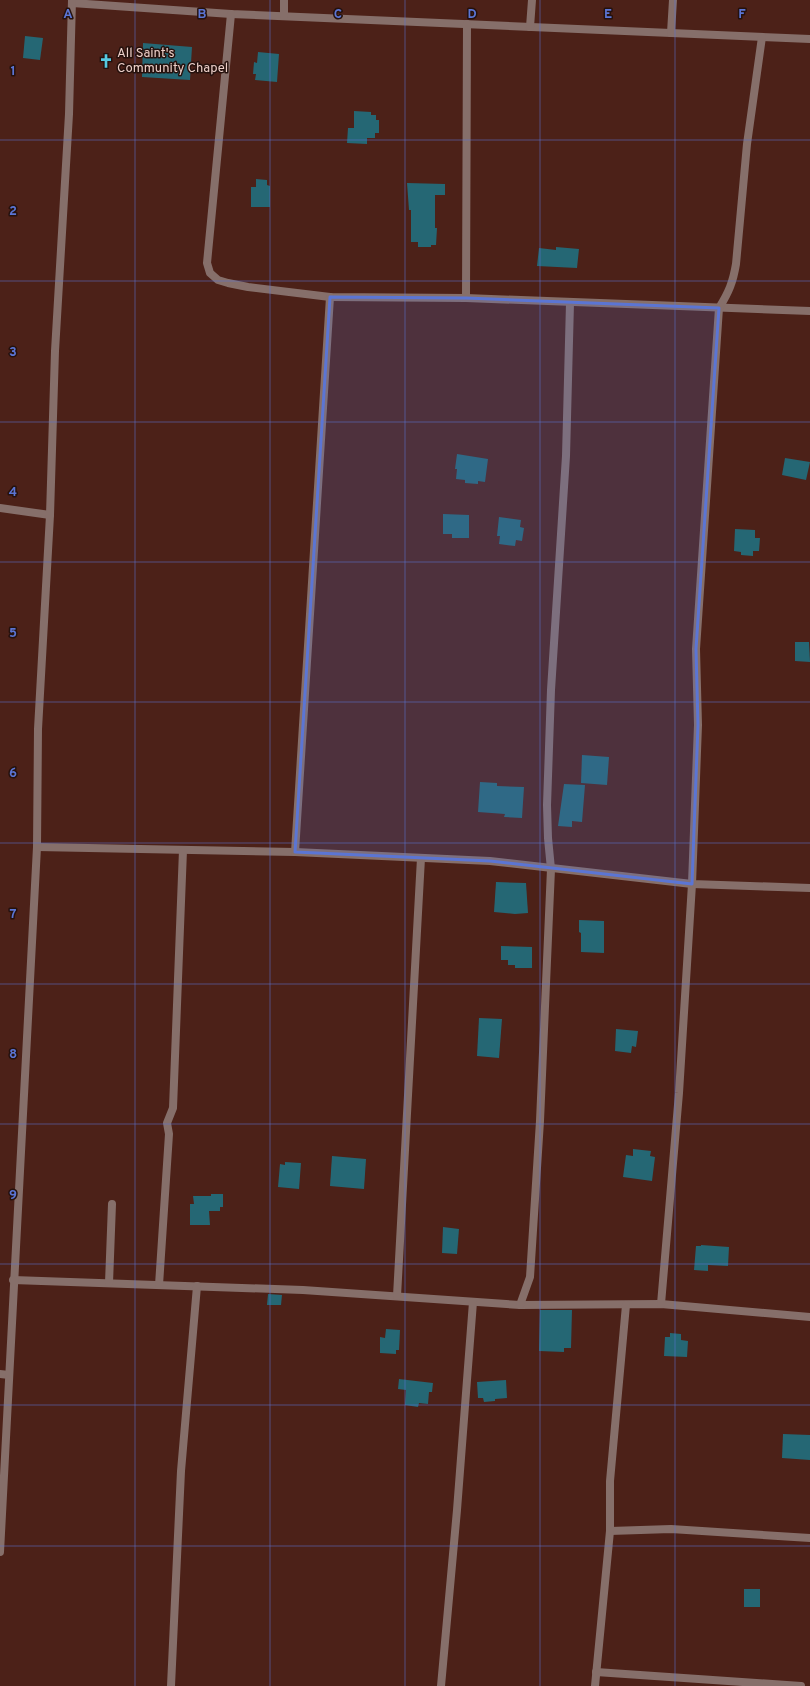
<svg xmlns="http://www.w3.org/2000/svg" width="810" height="1686" viewBox="0 0 810 1686" font-family="Overpass,sans-serif">
<style>
.building{fill:#256774}
.lines{fill:none;stroke-linecap:round;stroke-linejoin:round}
.street{stroke:#866f6a;stroke-width:8}
.marked{fill:#5b75d4;fill-opacity:0.2;stroke:#5b75d4;stroke-width:3;stroke-linejoin:round}
.grid{fill:none;stroke:#5b75d4;stroke-width:1;stroke-opacity:0.55}
.labels{text-anchor:middle;dominant-baseline:central;stroke-width:3;stroke-linejoin:round;paint-order:stroke}
.poi-label{font-size:13px;fill:#edd0c9;stroke:#25110d;text-anchor:start}
.grid-label{font-size:13px;text-anchor:middle;font-weight:bold;fill:#5b75d4;stroke:#25110d;stroke-width:3;stroke-linejoin:round;paint-order:stroke}
</style>
<rect width="100%" height="100%" fill="#4c2118"/>
<!-- building -->
<g class="building">
<polygon points="25,36 43,38 40,60 23,58"/>
<polygon points="143,43 192,47 190,80 142,77"/>
<polygon points="258,52 279,54 277,82 255,80 256,74 253,74 254,62 257,63"/>
<polygon points="354,111 371,112 371,115 376,115 376,120 379,120 379,133 375,133 375,138 367,138 367,144 347,143 348,128 354,128"/>
<polygon points="256,179 267,180 267,185 270,186 270,207 251,207 251,187 256,187"/>
<polygon points="407,183 445,184 445,195 435,195 435,228 437,228 436,245 431,245 431,247 418,247 418,242 411,242 411,210 409,210"/>
<polygon points="556,247 579,249 577,268 537,266 539,248 556,250"/>
<polygon points="457,454 488,459 485,482 478,481 478,484 465,483 465,480 456,479 457,469 455,469"/>
<polygon points="785,458 810,462 806,480 782,475"/>
<polygon points="443,514 469,515 469,538 452,538 452,534 443,534"/>
<polygon points="499,517 521,520 520,527 524,528 522,541 516,540 515,546 499,544 500,536 497,536"/>
<polygon points="735,529 755,530 755,538 760,538 759,551 753,551 753,556 741,555 741,552 734,551"/>
<polygon points="795,642 809,642 810,662 795,661"/>
<polygon points="582,755 609,757 607,785 581,783"/>
<polygon points="480,782 497,783 497,786 524,787 522,818 504,817 505,814 478,812"/>
<polygon points="564,784 585,785 582,822 572,821 572,827 558,826"/>
<polygon points="496,882 526,883 528,913 515,914 494,912"/>
<polygon points="579,920 604,921 604,953 581,952 581,933 579,932"/>
<polygon points="501,946 532,947 532,968 515,968 515,965 508,965 508,960 501,960"/>
<polygon points="479,1018 502,1019 499,1058 477,1056"/>
<polygon points="616,1029 638,1031 636,1047 632,1046 631,1053 615,1051"/>
<polygon points="633,1149 651,1151 650,1156 655,1157 652,1181 623,1177 626,1155 633,1156"/>
<polygon points="332,1156 366,1159 364,1189 330,1186"/>
<polygon points="285,1162 301,1163 299,1189 278,1187 280,1164 285,1165"/>
<polygon points="211,1194 223,1194 223,1207 220,1207 220,1211 209,1211 210,1225 190,1225 190,1204 194,1204 193,1196 211,1196"/>
<polygon points="443,1227 459,1229 457,1254 442,1253"/>
<polygon points="701,1245 729,1247 728,1266 708,1265 708,1271 694,1270 696,1246 701,1246"/>
<polygon points="268,1294 282,1295 281,1305 267,1305"/>
<polygon points="540,1310 572,1310 571,1348 564,1348 564,1352 539,1351"/>
<polygon points="386,1329 400,1330 399,1350 396,1350 396,1354 380,1353 380,1337 385,1338"/>
<polygon points="670,1333 681,1334 681,1340 688,1341 687,1357 664,1356 665,1337 670,1337"/>
<polygon points="399,1379 433,1383 432,1392 429,1392 428,1404 419,1403 418,1407 405,1405 406,1390 398,1389"/>
<polygon points="506,1380 507,1398 495,1399 495,1401 484,1402 483,1398 478,1398 477,1382"/>
<polygon points="783,1434 810,1435 810,1460 782,1458"/>
<rect x="744" y="1589" width="16" height="18"/>
</g>
<g class="lines">
<!-- street -->
<g class="street">
<polyline points="72,3 231,14 810,39"/>
<polyline points="231,14 207,263 210,273 218,280 228,283 248,287 330,297 466,298 810,311"/>
<polyline points="284,16 284,0"/>
<polyline points="530,27 532,0"/>
<polyline points="671,33 673,0"/>
<polyline points="466,298 467,24"/>
<polyline points="0,508 50,515"/>
<polyline points="37,847 295,852 490,861 692,884 810,888"/>
<polyline points="295,852 330,297"/>
<polyline points="13,1280 303,1290 520,1305 661,1304 810,1317"/>
<polyline points="109,1283 112,1204"/>
<polyline points="159,1285 169,1134 167,1123 173,1108 183,850"/>
<polyline points="397,1296 421,858"/>
<path d="M661 1304 679 1093 692 884 698 725 696 649 719 308C729 292 733 282 736 264L747 144 762 37"/>
<polyline points="520,1305 530,1277 540,1121 551,869 548,838 547,805 551,690 566,456 570,303"/>
<polyline points="0,1374 9,1375"/>
<polyline points="610,1531 671,1529 810,1538"/>
<polyline points="0,1552 37,847 38,729 50,515 55,351 69,114 72,0"/>
<polyline points="596,1672 801,1686"/>
<polyline points="171,1686 181,1471 197,1286"/>
<polyline points="441,1686 457,1510 473,1302"/>
<polyline points="595,1686 610,1531 610,1481 626,1305"/>
</g>
</g>
<!-- marked area -->
<path class="marked" d="M330 297 466 298 719 308 696 649 698 725 692 884 490 861 295 852Z"/>
<!-- grid -->
<path class="grid" d="M135 0V1686M270 0V1686M405 0V1686M540 0V1686M675 0V1686M0 140H810M0 281H810M0 422H810M0 562H810M0 702H810M0 843H810M0 984H810M0 1124H810M0 1264H810M0 1405H810M0 1546H810"/>
<!-- icons -->
<defs>
<symbol id="church-bare" viewBox="-9 -9 18 18"><path d="M-1.2-6h2.4v3.5h3.3v2.4h-3.3V6h-2.4V-.1h-3.3v-2.4h3.3Z" fill="#56c9e1" stroke="#25110d" stroke-width="2.5" paint-order="stroke"/></symbol>
</defs>
<g fill-rule="evenodd">
<use href="#church-bare" x="96" y="51" width="20" height="20"/>
</g>
<g class="labels">
<!-- poi labels -->
<g class="poi-label">
<text x="117" y="54">All Saint's<tspan x="117" dy="15">Community Chapel</tspan></text>
</g>
</g>
<g class="grid-label">
<text x="68" y="18">A</text>
<text x="202" y="18">B</text>
<text x="338" y="18">C</text>
<text x="472" y="18">D</text>
<text x="608" y="18">E</text>
<text x="742" y="18">F</text>
<text x="13" y="75">1</text>
<text x="13" y="215">2</text>
<text x="13" y="356">3</text>
<text x="13" y="496">4</text>
<text x="13" y="637">5</text>
<text x="13" y="777">6</text>
<text x="13" y="918">7</text>
<text x="13" y="1058">8</text>
<text x="13" y="1199">9</text>
</g>
</svg>
